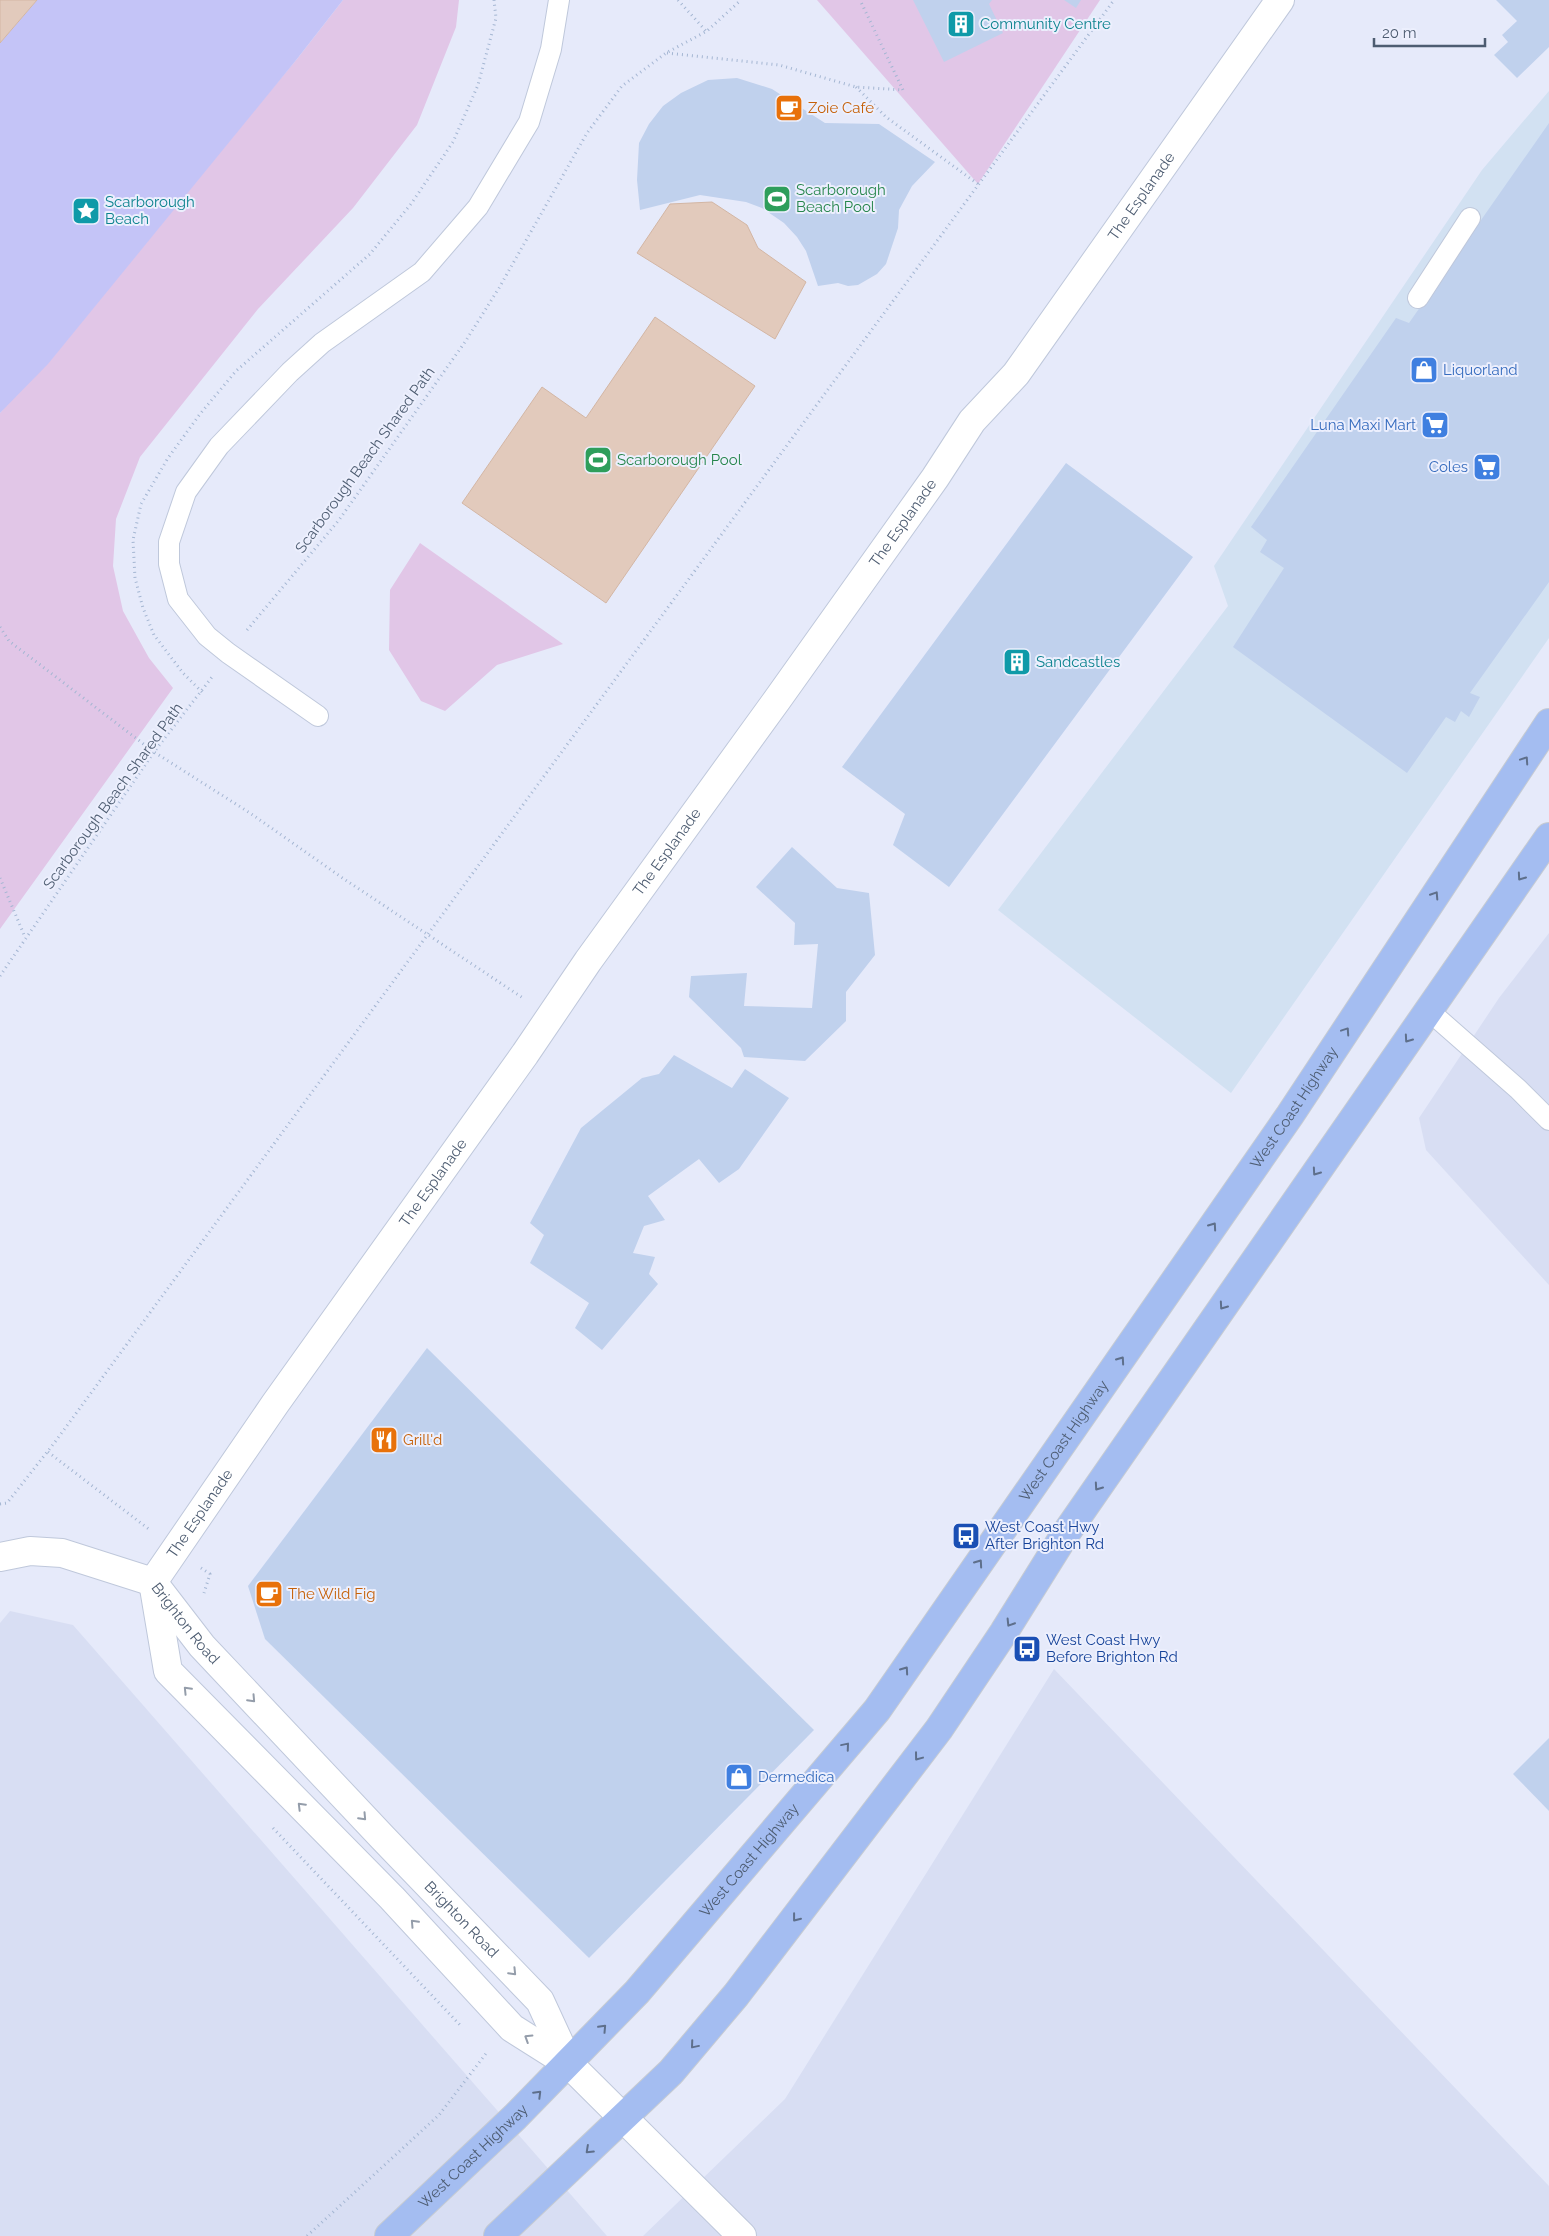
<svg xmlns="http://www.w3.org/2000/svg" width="1549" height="2236" viewBox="0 0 1549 2236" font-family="Raleway,sans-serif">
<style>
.residential{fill:#d8def3}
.commercial{fill:#d2e1f2}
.green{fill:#e1c6e7}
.sand{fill:#c4c4f7}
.water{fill:#e2cabc;stroke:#d3b6a4}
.building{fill:#c0d1ed}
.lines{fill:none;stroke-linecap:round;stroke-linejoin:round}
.service-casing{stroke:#bfc8db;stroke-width:22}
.minor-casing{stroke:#bfc8db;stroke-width:30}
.tertiary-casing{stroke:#bfc8db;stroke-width:30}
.trunk-casing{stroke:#c6cbd2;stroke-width:30}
.path{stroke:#a4b6d2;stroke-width:3;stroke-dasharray:1 4;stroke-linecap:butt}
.service{stroke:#fff;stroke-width:20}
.minor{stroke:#fff;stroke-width:28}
.tertiary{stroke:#fff;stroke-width:28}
.trunk{stroke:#a4bdf1;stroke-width:28}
.oneway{stroke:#5e6f8b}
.oneway2{stroke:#949daa}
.labels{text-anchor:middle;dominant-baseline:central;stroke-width:4;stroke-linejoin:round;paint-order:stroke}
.culture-label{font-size:15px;fill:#0d838f;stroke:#eceffd;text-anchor:start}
.food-label{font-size:15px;fill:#c56008;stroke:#eceffd;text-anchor:start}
.leisure-label{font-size:15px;fill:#27864d;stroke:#eceffd;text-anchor:start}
.street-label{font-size:15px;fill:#4d5c71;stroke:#eceffd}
.shop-label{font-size:15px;fill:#366cbe;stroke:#eceffd;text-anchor:start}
.transit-label{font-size:15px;fill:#164399;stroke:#eceffd;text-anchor:start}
</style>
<rect width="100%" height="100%" fill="#e6eafa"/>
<!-- residential -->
<g class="residential">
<polygon points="1549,933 1549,1285 1426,1150 1419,1118 1499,998"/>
<polygon points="10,1611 73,1625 607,2236 0,2236 0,1623"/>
<polygon points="1054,1669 1549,2186 1549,2236 643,2236 785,2099"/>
</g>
<!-- commercial -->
<polygon class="commercial" points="1549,91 1549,638 1231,1093 998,910 1228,606 1214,566 1482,170"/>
<!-- green -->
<g class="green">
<polygon points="343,0 459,0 456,27 417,125 353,208 258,309 140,457 116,519 113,566 123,611 149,658 173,688 0,929 0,413 297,59"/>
<polygon points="817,0 1100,0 978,184"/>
<polygon points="420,543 563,644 497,665 445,711 421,701 389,650 390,590"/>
</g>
<!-- sand -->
<polygon class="sand" points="37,0 343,0 297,59 48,364 0,413 0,43"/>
<!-- water -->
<g class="water">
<polygon points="0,0 37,0 0,43"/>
<polygon points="712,202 747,225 758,248 806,282 775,339 637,253 670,204"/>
<polygon points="655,317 755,386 606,603 462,503 542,387 586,418"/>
</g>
<!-- building -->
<g class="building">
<polygon points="913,0 992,0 989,4 1003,33 944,62"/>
<polygon points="1064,0 1081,0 1076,8"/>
<polygon points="1496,0 1549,0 1549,47 1517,78 1494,55 1508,42 1502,35 1517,21"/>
<polygon points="737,78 772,89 825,123 879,124 935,162 912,186 899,210 898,228 886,264 877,274 858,285 848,286 838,283 818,286 806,251 797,237 784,223 762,208 746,202 700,195 640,210 637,180 639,143 649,124 663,106 681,93 708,80"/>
<polygon points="1549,123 1549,582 1470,693 1480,697 1469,717 1461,711 1455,722 1446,717 1407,773 1233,647 1284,568 1260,552 1267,540 1251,527 1396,318 1409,323"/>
<polygon points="1066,463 1193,557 949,887 893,845 905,814 842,767"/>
<polygon points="792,847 837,888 869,893 875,955 846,992 846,1021 805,1061 744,1057 741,1048 689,997 691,976 747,973 744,1006 812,1008 818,944 794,945 795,923 756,887"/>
<polygon points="674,1055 732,1088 745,1069 789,1098 739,1169 719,1183 699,1159 648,1196 665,1220 644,1226 633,1253 655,1257 649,1274 658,1284 602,1350 575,1328 589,1303 530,1263 544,1235 530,1223 581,1128 642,1078 659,1074"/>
<polygon points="427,1348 814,1730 589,1958 265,1639 248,1586"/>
<polygon points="1549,1738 1549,1811 1513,1774"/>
</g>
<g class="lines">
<defs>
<g id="service">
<polyline points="1418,298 1470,218"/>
<polyline points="318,716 228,653 207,636 178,599 169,564 169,542 186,492 219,446 290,372 322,343 422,272 478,207 529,122 551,49 559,0"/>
<polyline points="1428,1010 1518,1089 1549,1120"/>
</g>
<g id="minor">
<path id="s1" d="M0 1557 30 1551 62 1553 153 1582 275 1404 525 1054 588 961 777 700 935 478 972 421 1016 374 1280 0"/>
</g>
<g id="tertiary">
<polyline points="153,1582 168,1671 392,1898 512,2028 569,2064 742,2236"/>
<path id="s2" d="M155 1585 202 1646 383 1838 540 2001 569 2064"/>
</g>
<g id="trunk">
<path id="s3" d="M389 2236 515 2117 637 1992 877 1710 1290 1115 1549 723"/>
<polyline points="498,2236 671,2072 736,1995 939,1729 1004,1632 1064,1536 1549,837"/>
</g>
</defs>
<!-- service casing -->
<use href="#service" class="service-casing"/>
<!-- minor casing -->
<use href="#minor" class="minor-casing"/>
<!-- tertiary casing -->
<use href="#tertiary" class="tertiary-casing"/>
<!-- trunk casing -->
<use href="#trunk" class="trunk-casing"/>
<!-- path -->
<g class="path">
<polyline points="678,0 706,31"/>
<polyline points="667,53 779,65 856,87 903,90 860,0"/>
<polyline points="856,87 886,117 978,184"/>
<polyline points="0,627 9,641 154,752 250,813 344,879 523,998"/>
<polyline points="247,630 339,520 465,342 499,288 587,133 622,86 666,53 707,31 741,0"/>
<polyline points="202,692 183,673 154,635 143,608 135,578 133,540 141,504 168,458 200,414 236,371 370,254 411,204 453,142 478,85 496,18 494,0"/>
<polyline points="0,878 25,937"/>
<polyline points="0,976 154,752 212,677"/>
<polyline points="48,1452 150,1530"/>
<polyline points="0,1504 7,1503 55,1442 1114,0"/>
<polyline points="201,1568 210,1574 204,1593"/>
<polyline points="273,1828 460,2025"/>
<polyline points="307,2236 439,2115 488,2051"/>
</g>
<!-- service -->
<use href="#service" class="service"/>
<!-- minor -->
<use href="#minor" class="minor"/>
<!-- tertiary -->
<use href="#tertiary" class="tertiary"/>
<!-- trunk -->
<use href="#trunk" class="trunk"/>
</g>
<!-- one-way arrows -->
<defs><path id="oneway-chevron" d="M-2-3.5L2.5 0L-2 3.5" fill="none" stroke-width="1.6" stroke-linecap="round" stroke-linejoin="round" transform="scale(1.25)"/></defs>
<g class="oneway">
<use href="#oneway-chevron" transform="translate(1525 760) rotate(-56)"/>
<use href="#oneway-chevron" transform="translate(1521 877) rotate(125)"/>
<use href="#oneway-chevron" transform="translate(1435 895) rotate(-57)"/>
<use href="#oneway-chevron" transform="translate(1346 1031) rotate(-56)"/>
<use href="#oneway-chevron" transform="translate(1408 1039) rotate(125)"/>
<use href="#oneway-chevron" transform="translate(1316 1172) rotate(125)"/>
<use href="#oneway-chevron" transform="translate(1213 1226) rotate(-55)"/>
<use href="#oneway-chevron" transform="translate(1223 1306) rotate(125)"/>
<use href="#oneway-chevron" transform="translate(1121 1360) rotate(-55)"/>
<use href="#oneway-chevron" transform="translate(1098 1487) rotate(125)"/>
<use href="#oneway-chevron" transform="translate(979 1563) rotate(-55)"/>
<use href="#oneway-chevron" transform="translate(1010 1623) rotate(122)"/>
<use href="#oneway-chevron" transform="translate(905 1670) rotate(-55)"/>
<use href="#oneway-chevron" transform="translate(846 1746) rotate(-50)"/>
<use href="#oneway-chevron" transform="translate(918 1757) rotate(127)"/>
<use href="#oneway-chevron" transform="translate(796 1918) rotate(128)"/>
<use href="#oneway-chevron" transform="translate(603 2028) rotate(-47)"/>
<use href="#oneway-chevron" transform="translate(694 2045) rotate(130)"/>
<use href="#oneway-chevron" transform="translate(538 2094) rotate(-45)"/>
<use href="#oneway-chevron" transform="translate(589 2150) rotate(137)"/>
</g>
<g class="oneway2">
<use href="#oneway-chevron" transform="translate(187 1690) rotate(-134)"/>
<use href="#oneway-chevron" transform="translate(252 1699) rotate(47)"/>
<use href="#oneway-chevron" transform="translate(301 1806) rotate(-135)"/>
<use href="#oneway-chevron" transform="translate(363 1817) rotate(47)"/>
<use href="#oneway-chevron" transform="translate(414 1923) rotate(-133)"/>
<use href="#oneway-chevron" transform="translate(513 1972) rotate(46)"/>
<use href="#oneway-chevron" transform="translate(528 2038) rotate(-148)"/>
</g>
<!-- icons -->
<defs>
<symbol id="building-square" viewBox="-11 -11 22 22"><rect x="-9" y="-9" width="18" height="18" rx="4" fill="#0f9aa8" stroke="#eceffd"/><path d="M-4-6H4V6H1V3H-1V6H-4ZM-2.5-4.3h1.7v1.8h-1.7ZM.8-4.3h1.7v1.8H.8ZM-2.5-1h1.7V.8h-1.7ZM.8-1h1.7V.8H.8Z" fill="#fff"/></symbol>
<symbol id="cafe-square" viewBox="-11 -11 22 22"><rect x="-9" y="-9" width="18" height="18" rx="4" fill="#e8710a" stroke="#eceffd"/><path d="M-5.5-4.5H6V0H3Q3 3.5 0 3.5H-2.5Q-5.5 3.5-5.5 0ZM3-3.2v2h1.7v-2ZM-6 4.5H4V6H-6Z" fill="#fff"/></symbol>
<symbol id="stadium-square" viewBox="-11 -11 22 22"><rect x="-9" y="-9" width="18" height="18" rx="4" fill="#2e9e5b" stroke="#eceffd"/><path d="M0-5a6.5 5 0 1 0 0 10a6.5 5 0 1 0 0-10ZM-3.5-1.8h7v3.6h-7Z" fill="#fff"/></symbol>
<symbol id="sight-square" viewBox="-11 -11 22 22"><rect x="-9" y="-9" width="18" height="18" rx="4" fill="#0f9aa8" stroke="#eceffd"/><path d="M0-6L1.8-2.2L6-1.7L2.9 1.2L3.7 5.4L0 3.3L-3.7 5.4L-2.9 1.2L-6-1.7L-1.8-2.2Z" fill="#fff"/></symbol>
<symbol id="shop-square" viewBox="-11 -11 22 22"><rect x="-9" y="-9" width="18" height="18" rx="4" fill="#3f7fe0" stroke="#eceffd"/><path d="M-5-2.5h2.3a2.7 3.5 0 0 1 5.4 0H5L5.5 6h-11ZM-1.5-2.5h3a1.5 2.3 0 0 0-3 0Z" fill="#fff"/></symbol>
<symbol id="supermarket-square" viewBox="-11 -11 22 22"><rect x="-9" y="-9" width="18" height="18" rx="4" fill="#3f7fe0" stroke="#eceffd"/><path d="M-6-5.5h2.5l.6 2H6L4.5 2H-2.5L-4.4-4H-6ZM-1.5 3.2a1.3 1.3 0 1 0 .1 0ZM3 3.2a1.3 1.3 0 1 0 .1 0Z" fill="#fff"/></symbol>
<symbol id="restaurant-square" viewBox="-11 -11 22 22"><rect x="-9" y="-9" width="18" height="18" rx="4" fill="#e8710a" stroke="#eceffd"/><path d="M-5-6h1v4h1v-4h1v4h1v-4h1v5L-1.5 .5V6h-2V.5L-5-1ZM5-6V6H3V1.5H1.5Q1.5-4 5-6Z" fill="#fff"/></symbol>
<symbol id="bus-square" viewBox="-11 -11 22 22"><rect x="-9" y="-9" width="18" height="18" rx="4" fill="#1a4fb4" stroke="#eceffd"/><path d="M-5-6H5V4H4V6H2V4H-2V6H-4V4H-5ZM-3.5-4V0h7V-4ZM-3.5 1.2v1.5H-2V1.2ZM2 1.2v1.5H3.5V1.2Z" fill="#fff"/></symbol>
</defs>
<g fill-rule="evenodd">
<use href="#building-square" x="945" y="8" width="32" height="32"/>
<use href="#cafe-square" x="773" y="92" width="32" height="32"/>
<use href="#stadium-square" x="761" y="183" width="32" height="32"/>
<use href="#sight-square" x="70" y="195" width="32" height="32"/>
<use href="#shop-square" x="1408" y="354" width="32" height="32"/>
<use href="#supermarket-square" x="1419" y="409" width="32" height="32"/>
<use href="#stadium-square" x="582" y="444" width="32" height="32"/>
<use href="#supermarket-square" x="1471" y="451" width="32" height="32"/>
<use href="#building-square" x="1001" y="646" width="32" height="32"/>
<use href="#restaurant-square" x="368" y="1424" width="32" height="32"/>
<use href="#bus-square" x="950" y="1520" width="32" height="32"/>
<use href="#cafe-square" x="253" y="1578" width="32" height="32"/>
<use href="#bus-square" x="1011" y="1633" width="32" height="32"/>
<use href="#shop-square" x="723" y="1761" width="32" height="32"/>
</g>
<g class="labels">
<!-- culture labels -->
<g class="culture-label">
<text x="980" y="24">Community Centre</text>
<text x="105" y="202">Scarborough<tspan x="105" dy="17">Beach</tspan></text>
<text x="1036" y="662">Sandcastles</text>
</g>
<!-- food labels -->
<g class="food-label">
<text x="808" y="108">Zoie Cafe</text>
<text x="403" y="1440">Grill'd</text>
<text x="288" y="1594">The Wild Fig</text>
</g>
<!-- leisure labels -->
<g class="leisure-label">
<text x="796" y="190">Scarborough<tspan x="796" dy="17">Beach Pool</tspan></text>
<text x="617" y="460">Scarborough Pool</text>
</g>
<!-- street labels -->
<g class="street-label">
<text stroke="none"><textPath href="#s1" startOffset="1861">The Esplanade</textPath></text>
<text transform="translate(365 460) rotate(-54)">Scarborough Beach Shared Path</text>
<text stroke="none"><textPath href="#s1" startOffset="1456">The Esplanade</textPath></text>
<text transform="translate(113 796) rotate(-54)">Scarborough Beach Shared Path</text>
<text stroke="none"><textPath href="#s1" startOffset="1051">The Esplanade</textPath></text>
<text stroke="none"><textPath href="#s3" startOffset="1451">West Coast Highway</textPath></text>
<text stroke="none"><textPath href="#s1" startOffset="646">The Esplanade</textPath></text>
<text stroke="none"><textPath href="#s3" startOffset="1046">West Coast Highway</textPath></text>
<text stroke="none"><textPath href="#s1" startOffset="241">The Esplanade</textPath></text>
<text stroke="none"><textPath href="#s2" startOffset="49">Brighton Road</textPath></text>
<text stroke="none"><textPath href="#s3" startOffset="521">West Coast Highway</textPath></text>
<text stroke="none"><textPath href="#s2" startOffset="454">Brighton Road</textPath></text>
<text stroke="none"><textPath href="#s3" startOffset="116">West Coast Highway</textPath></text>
</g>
<!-- shop labels -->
<g class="shop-label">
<text x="1443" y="370">Liquorland</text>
<text x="1416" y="425" text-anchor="end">Luna Maxi Mart</text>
<text x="1468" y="467" text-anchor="end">Coles</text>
<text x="758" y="1777">Dermedica</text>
</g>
<!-- transit labels -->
<g class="transit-label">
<text x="985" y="1527">West Coast Hwy<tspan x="985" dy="17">After Brighton Rd</tspan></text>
<text x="1046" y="1640">West Coast Hwy<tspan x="1046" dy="17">Before Brighton Rd</tspan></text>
</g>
</g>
<!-- scale -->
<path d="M1374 38v8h111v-8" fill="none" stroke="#4d5c71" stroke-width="2.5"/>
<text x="1382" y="38" font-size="15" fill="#4d5c71" stroke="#eceffd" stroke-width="4" paint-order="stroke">20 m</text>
</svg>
